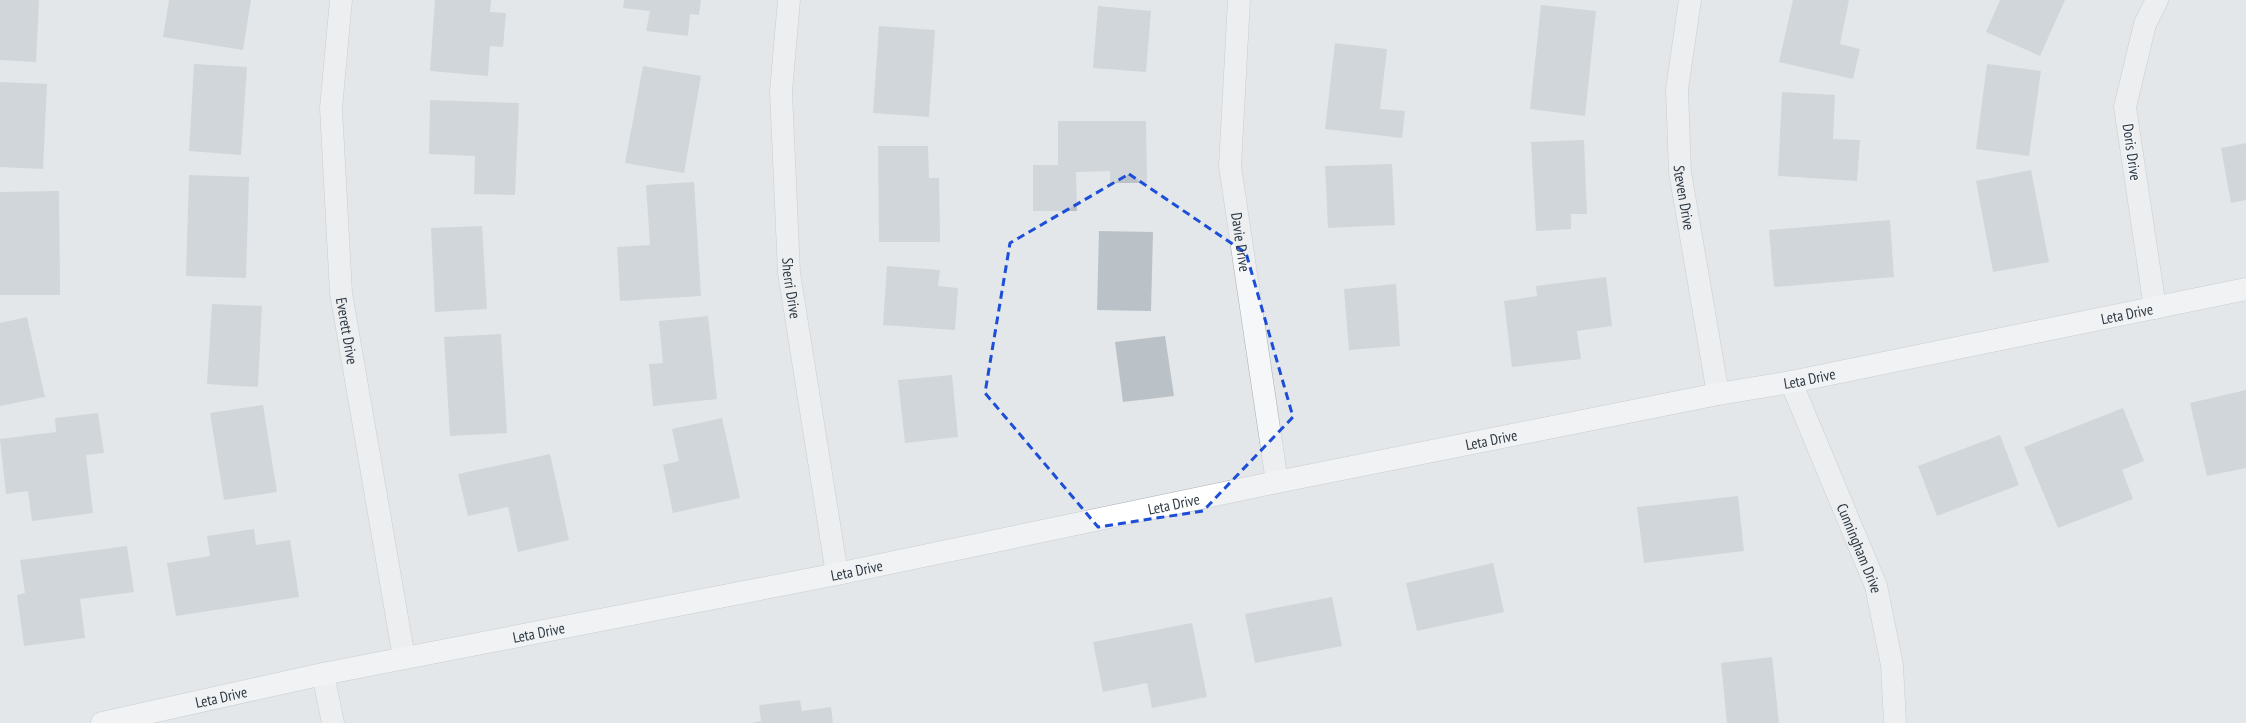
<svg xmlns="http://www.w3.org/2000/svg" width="2246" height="723" viewBox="0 0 2246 723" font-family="'PT Sans Narrow',sans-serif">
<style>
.building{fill:#bac1c7}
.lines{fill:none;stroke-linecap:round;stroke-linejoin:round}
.street-casing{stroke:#a8afb4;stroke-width:23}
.secondary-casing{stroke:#a8afb4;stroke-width:23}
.street{stroke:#f5f7f9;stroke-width:22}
.secondary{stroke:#fff;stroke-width:22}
.marked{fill:none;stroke:#1d4ed8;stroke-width:3;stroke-dasharray:8 5;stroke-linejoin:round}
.labels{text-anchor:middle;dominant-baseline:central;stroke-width:3;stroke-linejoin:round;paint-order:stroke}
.street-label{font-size:15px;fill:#2b3742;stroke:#f2f5f8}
</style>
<rect width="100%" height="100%" fill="#e3e7ea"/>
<!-- building -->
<g class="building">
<polygon points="0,0 39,0 36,62 0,60"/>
<polygon points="169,0 251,0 243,50 163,37"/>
<polygon points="435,0 491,0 490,12 506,13 503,47 490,46 488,76 430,71"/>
<polygon points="624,0 701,0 699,15 690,14 688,36 646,31 650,11 623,8"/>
<polygon points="1793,0 1849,0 1840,44 1860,49 1853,79 1779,62"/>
<polygon points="2000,0 2065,0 2040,56 1986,32"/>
<polygon points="1541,5 1596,11 1585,116 1530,109"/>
<polygon points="1098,6 1151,11 1146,72 1093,68"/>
<polygon points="879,26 935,30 929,117 873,113"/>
<polygon points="1335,43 1387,49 1380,109 1405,111 1402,138 1325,129"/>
<polygon points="194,64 247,67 241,155 189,151"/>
<polygon points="1987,64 2041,71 2029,156 1976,149"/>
<polygon points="643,66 701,76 684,173 625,163"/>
<polygon points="0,82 47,84 43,169 0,167"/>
<polygon points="1782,92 1835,95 1833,139 1860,140 1857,181 1778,176"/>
<polygon points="430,100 519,103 515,195 474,194 475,156 429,154"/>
<polygon points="1058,121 1146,121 1147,183 1110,183 1110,171 1076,172 1077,211 1033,211 1033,165 1058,165"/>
<polygon points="1584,140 1587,214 1571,214 1571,229 1536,231 1531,142"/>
<polygon points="2246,143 2246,200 2231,203 2221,148"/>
<polygon points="878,146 928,146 929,178 939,178 940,242 879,242"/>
<polygon points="1392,164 1395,225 1328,228 1325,166"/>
<polygon points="2031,170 2049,262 1993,272 1976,181"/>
<polygon points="189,175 249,177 246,278 186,276"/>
<polygon points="694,182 701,296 620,301 617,247 650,245 646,185"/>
<polygon points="59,191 60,295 0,295 0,192"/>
<polygon points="1890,220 1894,277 1774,287 1769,230"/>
<polygon points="482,226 487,309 435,312 431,228"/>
<polygon points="1099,231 1153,232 1151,311 1097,310"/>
<polygon points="887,266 940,270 938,286 958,288 955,330 883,325"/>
<polygon points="1606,277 1612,326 1577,331 1581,359 1512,367 1504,301 1537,296 1536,286"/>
<polygon points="1396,284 1400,346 1349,350 1344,289"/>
<polygon points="212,304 262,306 258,387 207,384"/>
<polygon points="708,316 717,399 653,406 649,364 663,363 659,321"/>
<polygon points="27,317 45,397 0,406 0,323"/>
<polygon points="501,334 507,433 450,436 444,337"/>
<polygon points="1165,336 1174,396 1123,402 1115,342"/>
<polygon points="952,375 958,437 905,443 898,380"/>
<polygon points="2246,390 2246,468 2207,476 2190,403"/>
<polygon points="263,405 277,492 224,500 210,413"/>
<polygon points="2123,408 2144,461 2122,470 2133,499 2058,528 2024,447"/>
<polygon points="98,413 104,453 86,455 93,513 32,521 28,491 6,494 0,439 56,432 55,418"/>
<polygon points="722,418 740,498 673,513 663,465 679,461 672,429"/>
<polygon points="2000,435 2019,485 1937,516 1918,466"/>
<polygon points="550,454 569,540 518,552 508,507 468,516 458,474"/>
<polygon points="1738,496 1744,551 1644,563 1637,507"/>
<polygon points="254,529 256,545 290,540 299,597 176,616 167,563 210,556 207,536"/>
<polygon points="127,546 134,592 80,599 85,638 24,646 17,595 25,593 20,560"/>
<polygon points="1493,563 1504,612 1417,631 1406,583"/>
<polygon points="1332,597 1342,646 1255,663 1245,614"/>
<polygon points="1192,623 1207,697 1152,708 1147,683 1103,692 1093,642"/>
<polygon points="1772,657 1779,723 1727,723 1721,663"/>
<polygon points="800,700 802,711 831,707 833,723 751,723 761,721 759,705"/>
</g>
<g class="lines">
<defs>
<g id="street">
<path id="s1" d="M341 0 331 108 341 293 404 658"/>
<path id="s2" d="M789 0 781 91 789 273 837 574"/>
<path id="s3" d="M1239 0 1230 166 1277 482"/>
<path id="s4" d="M1690 0 1677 89 1680 172 1718 394"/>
<polyline points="2155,308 2125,107 2145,24 2157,0"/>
<path id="s5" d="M1791 382 1876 586 1892 665 1895 723"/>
<polyline points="323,674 333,723"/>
</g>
<g id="secondary">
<path id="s6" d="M102 723 323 674 837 574 1277 482 1718 394 1791 382 2246 289"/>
</g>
</defs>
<!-- street casing -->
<use href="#street" class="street-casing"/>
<!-- secondary casing -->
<use href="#secondary" class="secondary-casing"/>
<!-- street -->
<use href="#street" class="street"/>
<!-- secondary -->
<use href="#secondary" class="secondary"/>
</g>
<!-- marked area -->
<path d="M0 0H2246V723H0ZM1129 174 1246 253 1293 417 1203 511 1098 527 985 393 1010 243Z" fill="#e3e7ea" fill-opacity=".55" fill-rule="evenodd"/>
<path class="marked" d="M1129 174 1246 253 1293 417 1203 511 1098 527 985 393 1010 243Z"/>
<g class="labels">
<!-- street labels -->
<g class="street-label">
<text transform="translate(2132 152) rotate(82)">Doris Drive</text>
<text stroke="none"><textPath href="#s4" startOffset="199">Steven Drive</textPath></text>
<text stroke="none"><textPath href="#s3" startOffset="243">Davie Drive</textPath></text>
<text stroke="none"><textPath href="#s2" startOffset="289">Sherri Drive</textPath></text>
<text stroke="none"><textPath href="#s6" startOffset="2066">Leta Drive</textPath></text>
<text stroke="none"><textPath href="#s1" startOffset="332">Everett Drive</textPath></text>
<text stroke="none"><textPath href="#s6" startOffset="1742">Leta Drive</textPath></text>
<text stroke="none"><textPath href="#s6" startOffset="1418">Leta Drive</textPath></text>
<text stroke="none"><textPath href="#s6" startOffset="1094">Leta Drive</textPath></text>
<text stroke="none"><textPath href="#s5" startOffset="180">Cunningham Drive</textPath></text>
<text stroke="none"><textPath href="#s6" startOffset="770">Leta Drive</textPath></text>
<text stroke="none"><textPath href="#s6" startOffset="446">Leta Drive</textPath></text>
<text stroke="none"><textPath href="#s6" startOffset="122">Leta Drive</textPath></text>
</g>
</g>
</svg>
